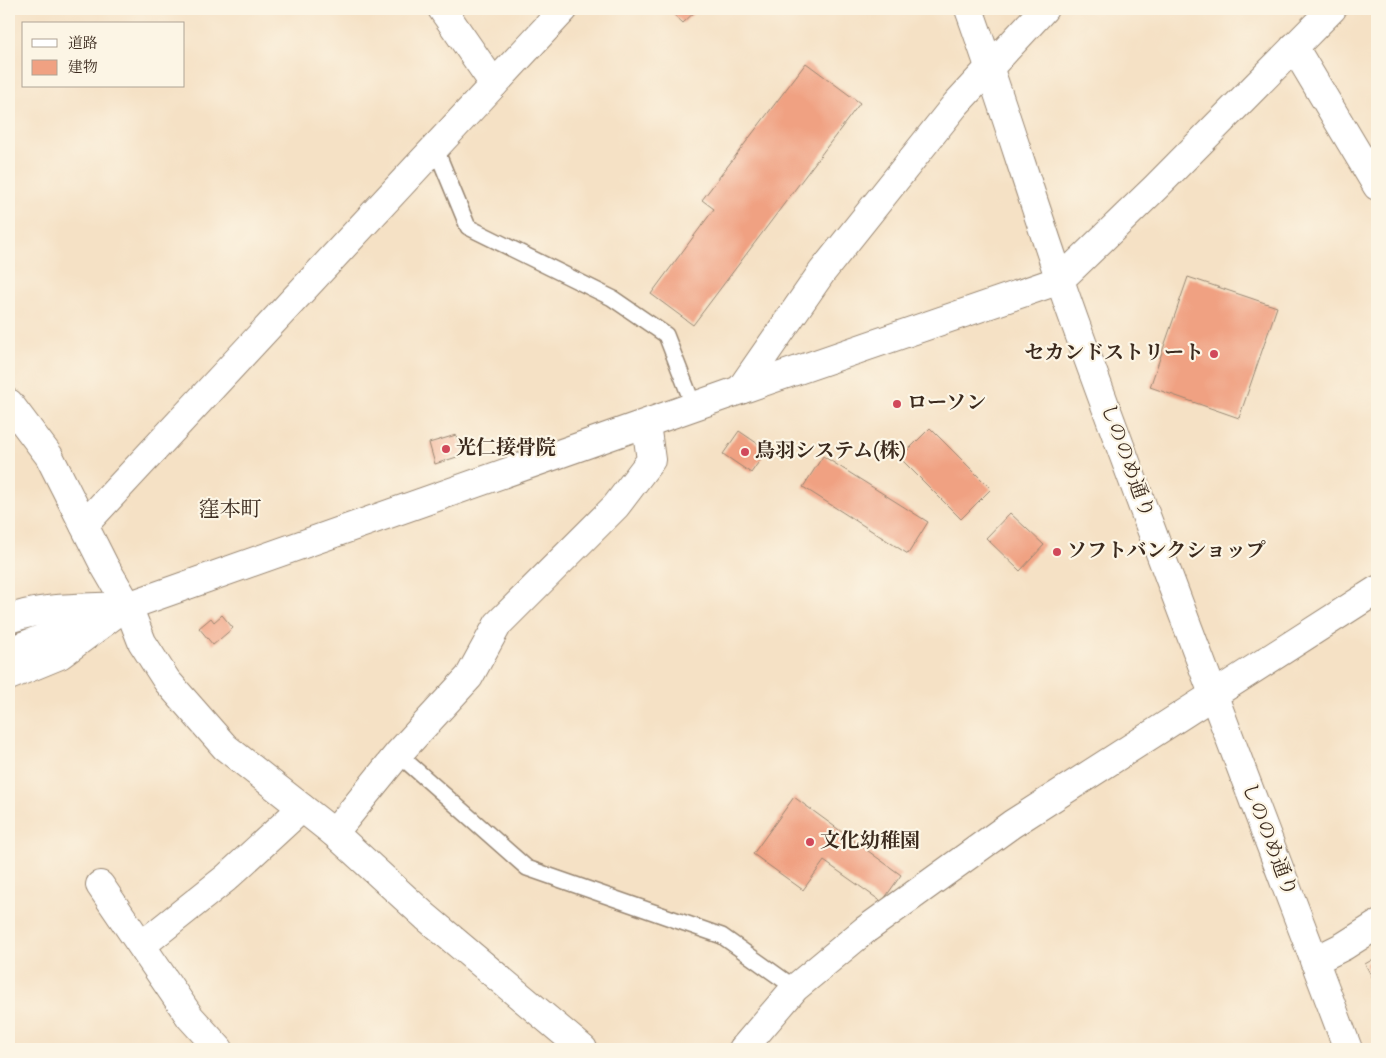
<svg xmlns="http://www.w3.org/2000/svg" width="1386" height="1058" viewBox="0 0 1386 1058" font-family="'Sorts Mill Goudy','Noto Serif JP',serif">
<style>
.building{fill:#f0a182}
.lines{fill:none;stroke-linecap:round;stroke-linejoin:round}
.lane-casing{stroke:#988672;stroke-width:18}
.street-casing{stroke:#988672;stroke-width:30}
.secondary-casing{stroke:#988672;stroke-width:30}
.lane{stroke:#fff;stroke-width:15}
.street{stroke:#fff;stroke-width:28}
.secondary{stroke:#fff;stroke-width:28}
.poi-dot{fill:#d1495b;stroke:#fcf5e5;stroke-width:2}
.labels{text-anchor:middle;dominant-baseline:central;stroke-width:4.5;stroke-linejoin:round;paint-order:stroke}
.poi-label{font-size:20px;font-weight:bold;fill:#3b2a1e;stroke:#fcf5e5;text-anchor:start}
.street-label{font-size:20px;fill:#3b2a1e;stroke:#fcf5e5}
.neighbourhood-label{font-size:21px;fill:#3b2a1e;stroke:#fcf5e5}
</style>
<rect width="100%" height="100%" fill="#fcf5e5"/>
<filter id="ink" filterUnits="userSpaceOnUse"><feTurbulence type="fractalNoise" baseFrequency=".02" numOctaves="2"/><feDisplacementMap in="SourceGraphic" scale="10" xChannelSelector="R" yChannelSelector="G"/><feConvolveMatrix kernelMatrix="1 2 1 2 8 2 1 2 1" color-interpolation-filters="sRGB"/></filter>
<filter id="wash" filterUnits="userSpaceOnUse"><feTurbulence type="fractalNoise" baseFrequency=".0096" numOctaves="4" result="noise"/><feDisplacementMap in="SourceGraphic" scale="20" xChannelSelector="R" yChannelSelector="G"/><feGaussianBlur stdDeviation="1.12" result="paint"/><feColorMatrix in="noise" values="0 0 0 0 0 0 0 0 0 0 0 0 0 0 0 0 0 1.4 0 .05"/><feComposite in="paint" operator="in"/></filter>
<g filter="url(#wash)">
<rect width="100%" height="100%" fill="#f5e1c5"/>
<g id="blocks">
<!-- building -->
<g class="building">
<polygon points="668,9 698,9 683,23"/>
<polygon points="806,63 860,103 693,325 651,294 714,209 702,200"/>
<polygon points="1188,277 1277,307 1239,418 1150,387"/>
<polygon points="930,428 991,489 961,519 900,458"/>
<polygon points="739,431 767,450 751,473 723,454"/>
<polygon points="456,435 463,455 435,464 429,443"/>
<polygon points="823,456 928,522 908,554 803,487"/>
<polygon points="1010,513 1044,545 1020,571 986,538"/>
<polygon points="222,615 233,628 213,645 199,628 211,618 214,622"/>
<polygon points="794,797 901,875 882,902 824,861 803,890 753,854"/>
<polygon points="1377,957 1377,986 1365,964"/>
</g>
</g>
</g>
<g filter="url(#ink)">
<use href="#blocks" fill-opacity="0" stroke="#988672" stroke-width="1"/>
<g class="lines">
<defs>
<g id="lane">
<polyline points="435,147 468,227 612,298 666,335 694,407"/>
<polyline points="398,754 527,868 722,936 795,988"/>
</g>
<g id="street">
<polyline points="442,9 494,84"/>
<polyline points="1294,47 1377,186"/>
<polyline points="740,390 822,272 956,104 1044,9"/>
<polyline points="9,403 49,456 104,565 128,606 142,642 167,681 225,747 334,833 426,917 583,1049"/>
<polyline points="84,525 564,9"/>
<path d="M9 619C43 606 85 608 121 606"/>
<polyline points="9,676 60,655 114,615"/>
<polyline points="334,833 398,754 469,677 498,624 616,506 651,460 646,424"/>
<polyline points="100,885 190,1017 219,1049"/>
<polyline points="142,945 226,878 302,808"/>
<polyline points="1314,961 1344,946 1377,925"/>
<polyline points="743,1049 795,988 865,930 1012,824 1377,590"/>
</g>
<g id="secondary">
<path d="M969 9C1006 112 1037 217 1074 320 1162 564 1256 806 1348 1049"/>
<polyline points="9,651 128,606 740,390 1060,280 1156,187 1332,9"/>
</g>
</defs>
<!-- lane casing -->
<use href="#lane" class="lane-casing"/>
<!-- street casing -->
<use href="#street" class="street-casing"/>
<!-- secondary casing -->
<use href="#secondary" class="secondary-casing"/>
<!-- lane -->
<use href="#lane" class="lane"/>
<!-- street -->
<use href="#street" class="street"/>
<!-- secondary -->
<use href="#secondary" class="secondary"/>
</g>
</g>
<!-- markers -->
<g class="poi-dot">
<circle cx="1214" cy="354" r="5"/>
<circle cx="897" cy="404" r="5"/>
<circle cx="446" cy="449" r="5"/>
<circle cx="745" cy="452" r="5"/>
<circle cx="1057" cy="552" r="5"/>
<circle cx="810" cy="842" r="5"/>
</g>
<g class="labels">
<!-- poi labels -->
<g class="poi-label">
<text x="1204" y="354" text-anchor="end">セカンドストリート</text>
<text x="907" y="404">ローソン</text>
<text x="456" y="449">光仁接骨院</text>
<text x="755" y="452">鳥羽システム(株)</text>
<text x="1067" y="552">ソフトバンクショップ</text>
<text x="820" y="842">文化幼稚園</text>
</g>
<!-- street labels -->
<g class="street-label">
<text transform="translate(1126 461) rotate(70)">しののめ通り</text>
<text transform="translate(1268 840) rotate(69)">しののめ通り</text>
</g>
<!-- neighbourhood labels -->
<g class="neighbourhood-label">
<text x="230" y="511">窪本町</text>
</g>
</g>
<!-- margin -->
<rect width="1386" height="1058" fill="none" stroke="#fcf5e5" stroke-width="30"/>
<!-- legend -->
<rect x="22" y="22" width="162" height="65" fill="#fcf5e5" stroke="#afa495"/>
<rect x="32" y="39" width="25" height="8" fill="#ffffff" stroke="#afa495"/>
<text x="68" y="48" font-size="15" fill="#3b2a1e">道路</text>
<rect x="32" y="60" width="25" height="15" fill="#f0a182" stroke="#afa495"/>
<text x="68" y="72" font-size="15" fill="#3b2a1e">建物</text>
</svg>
